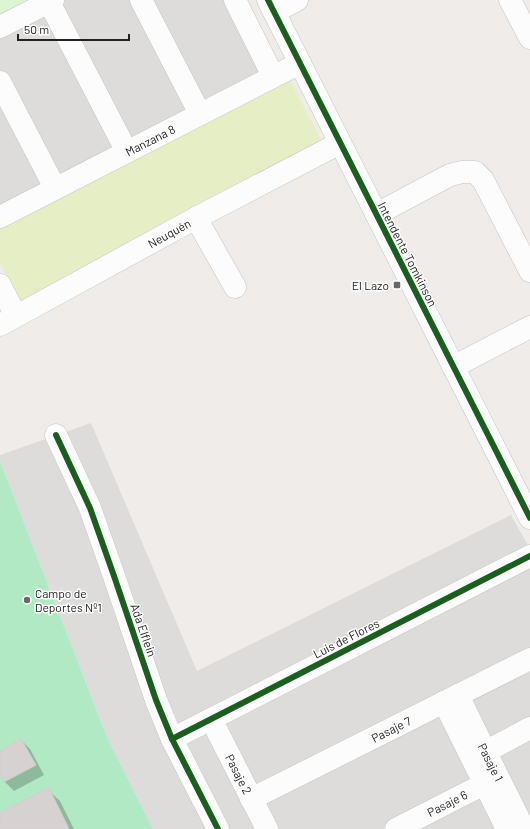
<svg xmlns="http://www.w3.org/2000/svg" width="530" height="829" viewBox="0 0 530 829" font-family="Barlow,sans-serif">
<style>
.residential{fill:#dedcdb}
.grass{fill:#e6eec6}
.park{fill:#dcf6d4}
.pitch{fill:#b1e9c4}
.shadow{fill:#0003}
.building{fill:#d6d2d1;stroke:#d3cdcb}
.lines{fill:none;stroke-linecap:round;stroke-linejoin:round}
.minor-casing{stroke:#c6c5c4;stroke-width:23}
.minor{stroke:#fdfcfc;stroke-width:22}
.cycleway-casing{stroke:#fff;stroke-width:8}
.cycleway{stroke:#1b5e20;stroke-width:6}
.poi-dot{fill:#696867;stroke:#fff;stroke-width:1.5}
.labels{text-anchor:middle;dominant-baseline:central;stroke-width:3;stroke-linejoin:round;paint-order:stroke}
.street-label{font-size:12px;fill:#212121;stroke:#fff}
.poi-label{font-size:12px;fill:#212121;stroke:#fff;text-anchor:end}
</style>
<rect width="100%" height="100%" fill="#efecea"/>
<!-- residential -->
<g class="residential">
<polygon points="0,0 231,0 268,71 0,209"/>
<polygon points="91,423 197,671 511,515 530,549 530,829 153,829 108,740 0,461 0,455"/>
</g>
<!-- grass -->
<polygon class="grass" points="289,78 324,146 20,304 0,264 0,229"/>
<!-- park -->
<polygon class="park" points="0,0 28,0 0,15"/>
<!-- pitch -->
<polygon class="pitch" points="0,461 108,740 153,829 0,829"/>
<!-- shadow -->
<g class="shadow">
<polygon points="21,740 30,749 44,775 14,791 5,782 0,773 0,752"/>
<polygon points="48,790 60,801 74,829 0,829 0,814"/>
</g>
<!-- building -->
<g class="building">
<polygon points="21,739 36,765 4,782 0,775 0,751"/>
<polygon points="49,788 69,829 0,829 0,813"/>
</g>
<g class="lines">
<defs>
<g id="minor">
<polyline points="141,0 200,114"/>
<polyline points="235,0 273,76"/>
<polyline points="268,0 530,518"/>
<polyline points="510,0 530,38"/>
<polyline points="49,2 127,152"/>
<polyline points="274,12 297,0"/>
<polyline points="0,27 53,0"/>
<polyline points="0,82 55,188"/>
<polyline points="376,214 388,208 450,175 462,172 475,172 483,180 530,271"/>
<polyline points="0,217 300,63"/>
<polyline points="196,218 235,287"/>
<polyline points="0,285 16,316"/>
<polyline points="0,325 196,218 340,143"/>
<polyline points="453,367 530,327"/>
<polyline points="56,435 90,508 114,576 156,700 172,739 218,829"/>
<path d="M458 695C479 740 502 784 524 829"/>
<polyline points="444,702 507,829"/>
<polyline points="211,719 267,829"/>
<polyline points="172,739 530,556"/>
<polyline points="485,752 530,728"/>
<polyline points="251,799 530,659"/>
<polyline points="396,829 496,778"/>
</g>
</defs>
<!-- minor casing -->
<use href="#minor" class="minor-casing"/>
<!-- minor -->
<use href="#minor" class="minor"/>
<defs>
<g id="cycleway">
<polyline points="268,0 530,518"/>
<polyline points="56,435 90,508 114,576 156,700 172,739 218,829"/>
<polyline points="172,739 530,556"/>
</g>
</defs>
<!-- cycleway casing -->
<use href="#cycleway" class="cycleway-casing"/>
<!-- cycleway -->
<use href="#cycleway" class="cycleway"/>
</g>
<!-- markers -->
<g class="poi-dot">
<rect x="393" y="281" width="8" height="8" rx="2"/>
<circle cx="27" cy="600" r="4"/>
</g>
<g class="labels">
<!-- street labels -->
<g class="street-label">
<text transform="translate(150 140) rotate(-27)">Manzana 8</text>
<text transform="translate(169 233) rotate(-29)">Neuquén</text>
<text transform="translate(408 254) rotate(63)">Intendente Tomkinson</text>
<text transform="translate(144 630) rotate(71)">Ada Elflein</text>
<text transform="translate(346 638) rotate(-27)">Luis de Flores</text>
<text transform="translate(391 729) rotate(-27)">Pasaje 7</text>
<text transform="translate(491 762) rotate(63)">Pasaje 1</text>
<text transform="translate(239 774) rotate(63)">Pasaje 2</text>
<text transform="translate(447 803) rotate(-27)">Pasaje 6</text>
</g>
<!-- poi labels -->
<g class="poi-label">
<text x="389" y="285">El Lazo</text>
<text x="35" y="593" text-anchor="start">Campo de<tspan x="35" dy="14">Deportes Nº1</tspan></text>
</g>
</g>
<!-- scale -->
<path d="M18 34v6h111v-6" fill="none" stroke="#212121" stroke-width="2"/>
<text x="24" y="34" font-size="12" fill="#212121" stroke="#ffffff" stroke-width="3" paint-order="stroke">50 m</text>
</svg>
